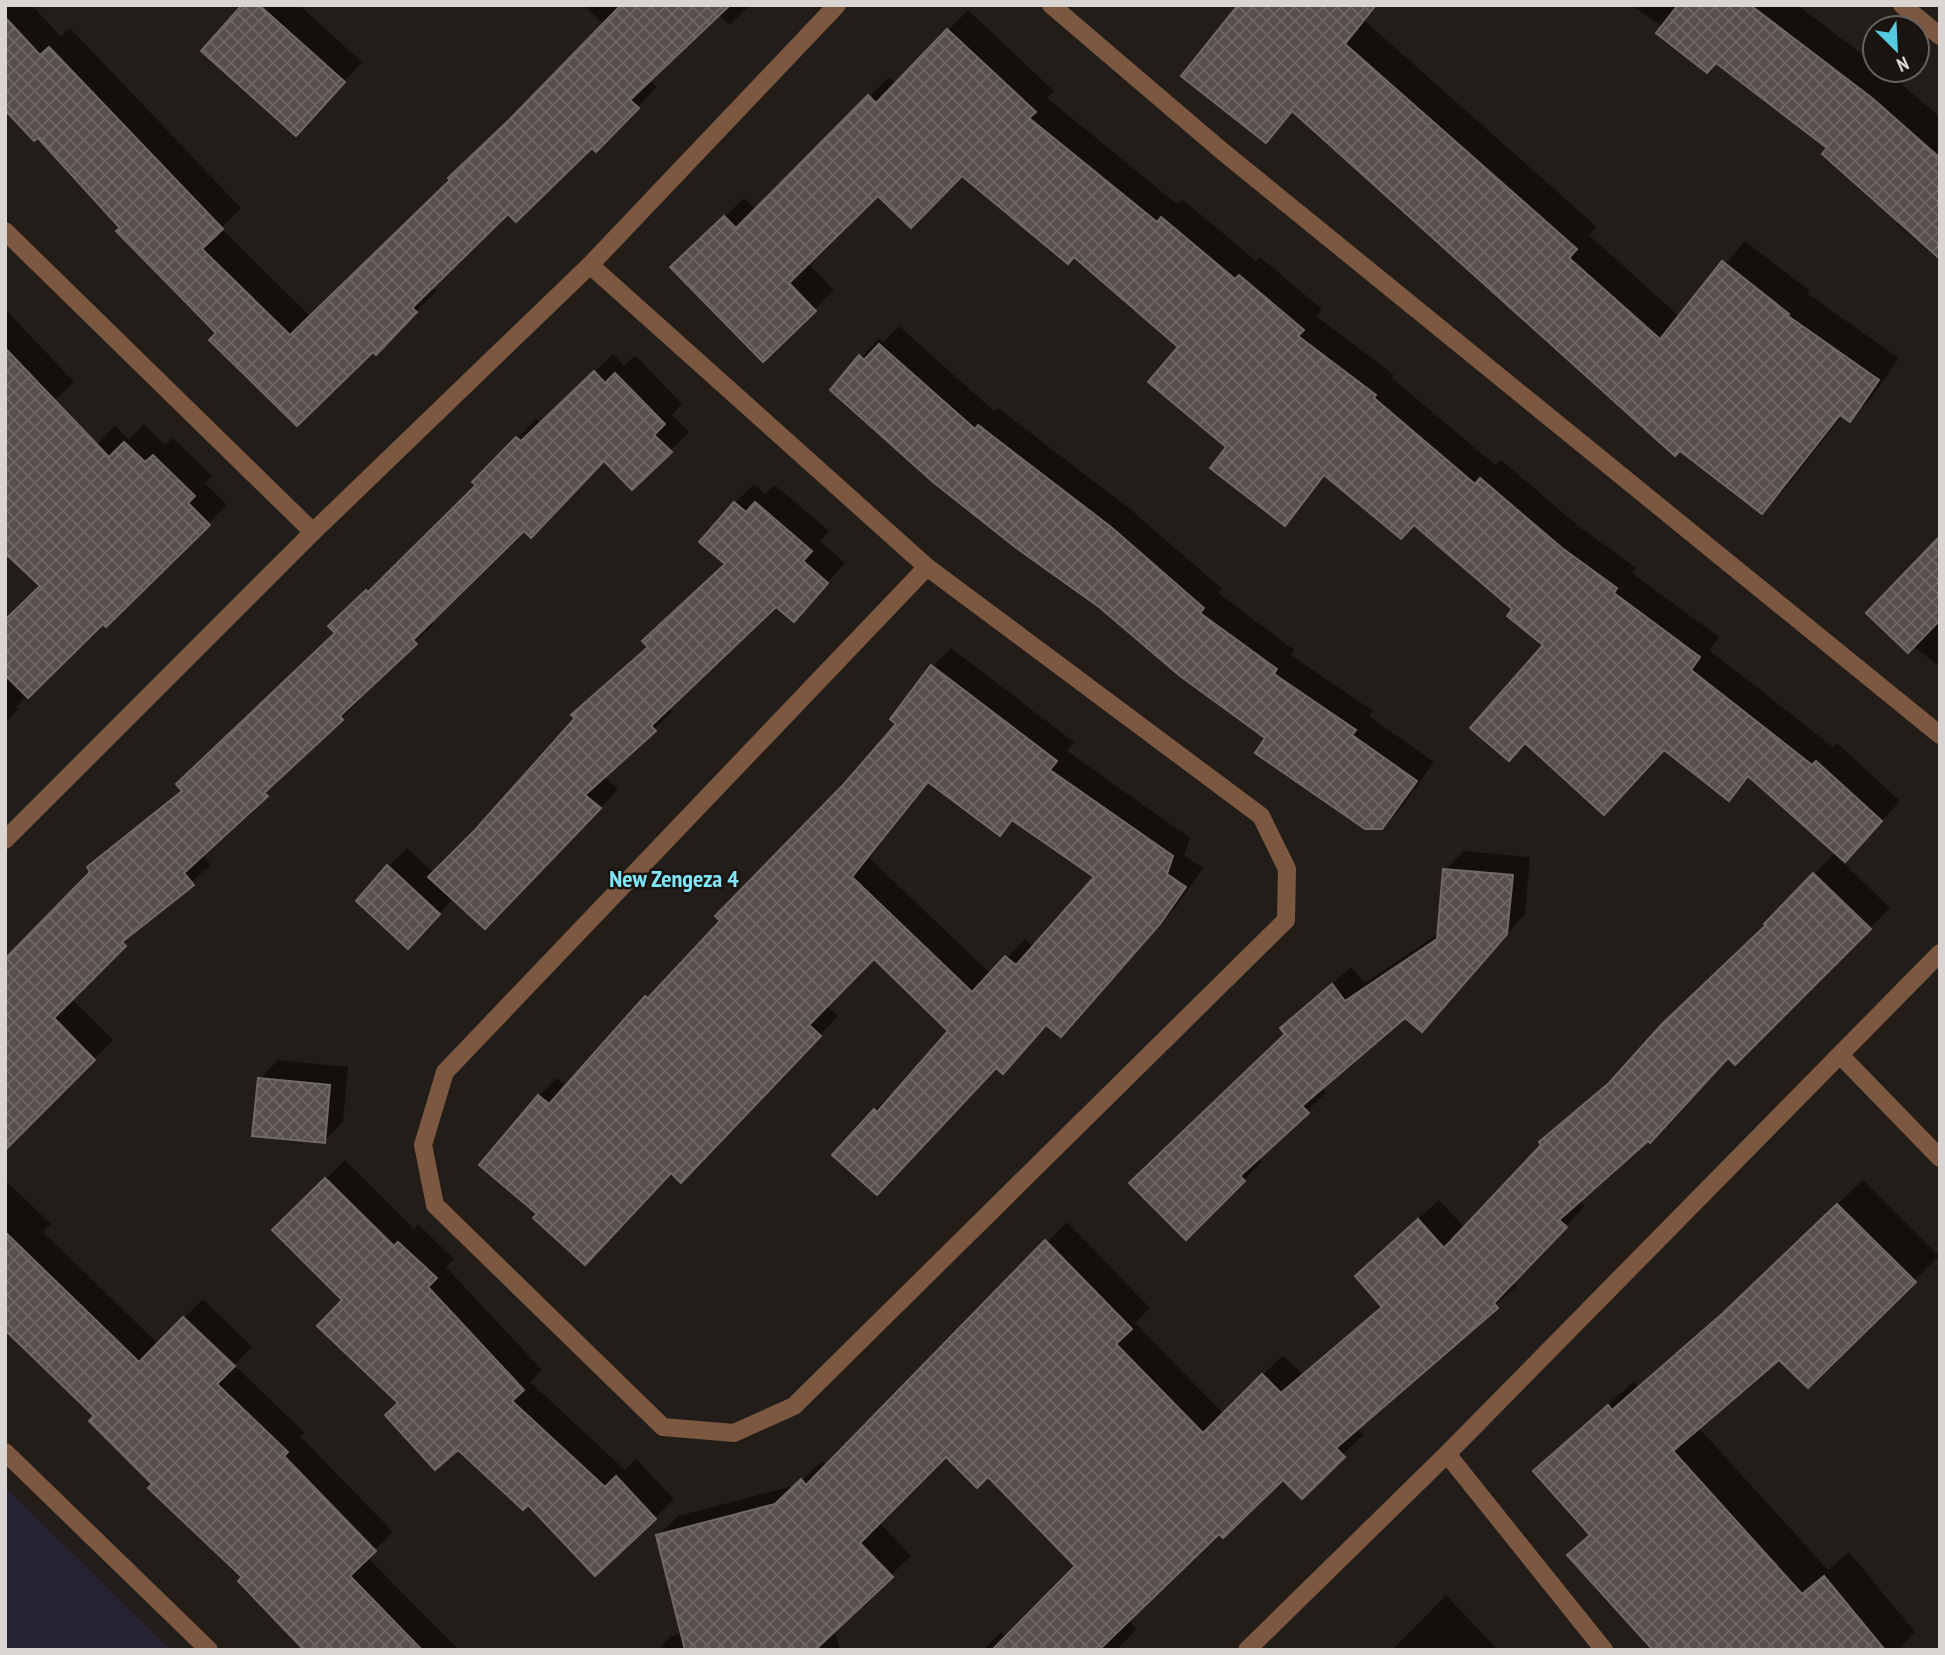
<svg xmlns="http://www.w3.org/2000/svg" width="1945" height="1655" viewBox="0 0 1945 1655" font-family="'PT Sans Narrow',sans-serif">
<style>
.commercial{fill:#272333}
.shadow{fill:#0007;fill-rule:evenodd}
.building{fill:url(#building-cross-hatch);stroke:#716965;stroke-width:2;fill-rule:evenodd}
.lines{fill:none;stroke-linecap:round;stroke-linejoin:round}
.minor{stroke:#7c5841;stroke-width:18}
.labels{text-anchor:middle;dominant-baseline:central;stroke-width:5;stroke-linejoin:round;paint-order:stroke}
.quarter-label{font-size:24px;font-weight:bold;fill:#80e8fb;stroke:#1a1411}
</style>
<defs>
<pattern id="building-cross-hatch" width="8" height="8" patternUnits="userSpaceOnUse" patternTransform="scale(1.75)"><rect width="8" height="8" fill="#564f4b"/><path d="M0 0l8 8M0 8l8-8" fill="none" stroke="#6e6764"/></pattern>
</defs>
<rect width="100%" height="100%" fill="#231d19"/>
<!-- commercial -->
<polygon class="commercial" points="5,1487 171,1650 5,1650"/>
<!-- shadow -->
<g class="shadow">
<polygon points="5,5 32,5 61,37 70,28 241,208 221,228 311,317 604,25 584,5 750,5 730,25 718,14 649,80 657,87 596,150 592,146 508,212 431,287 436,291 396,333 373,350 219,333 38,136 5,108"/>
<polygon points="244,5 299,5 362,62 314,115"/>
<polygon points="1241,5 1378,5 1365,21 1597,227 1589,235 1680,317 1745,241 1810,291 1808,294 1899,358 1871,398 1850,420 1843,415 1784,490 1762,512 1294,110 1265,140"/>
<polygon points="1630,5 1797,5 1875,64 1875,70 1883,70 1893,77 1940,117 1940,259 1896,224 1899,220 1830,148 1717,62"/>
<polygon points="968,10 1054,91 1047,98 1177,204 1182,199 1256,261 1260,257 1322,309 1316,316 1394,375 1392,378 1495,465 1501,460 1581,528 1636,568 1632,573 1719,637 1709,650 1833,747 1837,743 1900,801 1845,860 1751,775 1729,798 1546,645 1515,609 1415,523 1326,475 1284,523 1228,447 1181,347 1074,255 962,174 878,194 808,263 834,290 763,360 673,267 744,198 756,210 889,77 896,84"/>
<polygon points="5,309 74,382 5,447"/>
<polygon points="899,326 994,411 998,408 1130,509 1222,589 1218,593 1294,650 1291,655 1373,711 1369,716 1434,762 1401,808 1382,827 832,390 879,338 883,342"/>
<polygon points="613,354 624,366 635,355 682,404 672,415 689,432 633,488 604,459 524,529 431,621 434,624 358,697 360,700 202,854 211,865 141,925 71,998 113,1040 5,1147 93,872 89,867 182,789 337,633 349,607 386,573 388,575 478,485 475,482 536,419 541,424"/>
<polygon points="144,424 165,445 173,438 212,476 205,483 227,505 106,624 103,622 16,707 18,709 5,723 5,621 42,586 5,546 115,425 129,440"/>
<polygon points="754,484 765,494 775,485 829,531 820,541 845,563 794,620 776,605 669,707 673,711 604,776 618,789 561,850 454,898 426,928 388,867 407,848 434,873 478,830 577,718 574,715 649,646 727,563 735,503"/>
<polygon points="1940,539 1940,667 1913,646"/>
<path d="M951 648 1074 742 1067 751 1190 838 1184 855 1203 868 1178 904 1061 1035 1048 1023 1003 1072 996 1066 896 1174 875 1110 893 1092 895 1094 950 1030 874 956 826 1006 838 1016 699 1162 539 1214V1096L557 1078 567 1086 647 998 666 981 899 724 892 719 933 666ZM930 781 999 833 1014 819 1097 877 1034 947 1025 939 991 974 869 858Z"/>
<polygon points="1464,851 1530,857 1525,914 1440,1011 1405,1015 1321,1087 1326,1093 1258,1157 1262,1162 1186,1238 1287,1034 1282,1029 1351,967 1365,983 1439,933 1445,870"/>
<polygon points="1834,854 1890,908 1735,1062 1729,1056 1648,1139 1578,1200 1585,1206 1513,1282 1517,1286 1356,1428 1363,1435 1302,1496 1283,1478 1219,1532 1128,1620 1137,1629 1116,1650 983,1650 1001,1632 1006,1638 1077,1566 988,1474 946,1455 879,1522 911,1556 834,1629 840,1650 658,1650 671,1636 683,1633 658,1536 678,1516 797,1485 822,1461 827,1466 1067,1222 1150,1308 1135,1323 1224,1414 1283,1355 1302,1374 1383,1305 1377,1256 1439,1200 1465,1228 1544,1145 1541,1142 1622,1071"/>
<polygon points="278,1060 348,1067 343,1122 324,1141 260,1079"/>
<polygon points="345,1160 414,1229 418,1224 454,1259 446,1267 542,1370 530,1382 625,1470 636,1459 674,1499 655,1518 528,1503 400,1402 345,1300 275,1230"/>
<polygon points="5,1180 51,1224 43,1232 158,1344 203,1299 252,1347 234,1365 305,1433 301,1437 393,1532 367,1557 459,1650 304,1650 240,1581 244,1577 154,1484 97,1416 5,1327"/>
<polygon points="1863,1180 1939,1256 1808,1385 1779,1357 1698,1427 1828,1570 1849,1552 1915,1632 1898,1650 1664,1650 1570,1555 1591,1533 1536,1471 1633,1382 1638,1386 1750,1289"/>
<polygon points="1446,1595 1498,1650 1392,1650 1428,1614"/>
</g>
<!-- building -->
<g class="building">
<polygon points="242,5 259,5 345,82 296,136 201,51"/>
<polygon points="621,5 730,5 630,100 639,108 596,152 592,148 516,222 508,214 412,308 417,312 376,355 373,352 297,426 209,340 216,333 116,231 120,228 38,138 34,141 5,110 5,17 40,55 49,47 223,229 202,249 290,335 450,180 448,178 509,120"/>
<polygon points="1238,5 1376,5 1345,44 1577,249 1569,258 1660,339 1722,261 1789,314 1788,316 1879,380 1850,422 1840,415 1762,514 1680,451 1675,456 1292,111 1266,143 1181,76"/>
<polygon points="1678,5 1750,5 1872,98 1940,158 1940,259 1822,154 1827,148 1716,63 1707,73 1656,33"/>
<polygon points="947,29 1036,112 1029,118 1157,222 1161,217 1235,279 1239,275 1304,330 1298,336 1376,395 1374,398 1475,484 1480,478 1562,548 1617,588 1614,593 1700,657 1691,670 1812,765 1816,761 1882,821 1845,862 1748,776 1729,801 1664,750 1604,815 1525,743 1509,761 1470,728 1543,645 1507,616 1512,609 1414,525 1401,539 1324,475 1285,526 1210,468 1226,447 1148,382 1178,347 1074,257 1068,264 962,176 911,228 878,196 789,283 816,311 763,362 670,267 724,216 736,228 868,95 876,103"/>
<polygon points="879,344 975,429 978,425 1111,527 1204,608 1200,613 1277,669 1274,674 1356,730 1352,735 1417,781 1382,829 1365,829 1255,753 1265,738 1180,676 1099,607 1015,547 933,482 830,390 859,355 864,360"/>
<polygon points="5,348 109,457 124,442 145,462 153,455 195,496 188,503 210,525 106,627 103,624 28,698 5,675 5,620 40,586 5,553"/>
<polygon points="594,371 605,383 615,373 665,424 654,435 672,452 632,490 604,461 531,538 524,531 413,640 417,644 340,716 343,720 264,793 268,796 184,873 194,885 122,942 126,946 54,1018 95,1060 5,1150 5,959 90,872 87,867 182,791 176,784 335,633 328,626 366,590 368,592 476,485 472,482 516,437 521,441"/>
<polygon points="734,502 746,512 755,502 812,551 803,561 828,583 794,622 776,607 651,726 656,731 585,795 601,808 485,929 428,877 475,830 575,718 571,715 648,647 642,641 725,564 699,542"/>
<polygon points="1940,536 1940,620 1908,653 1866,613"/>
<path d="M931 665 1057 761 1050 770 1173 856 1167 874 1186 887 1160 924 1061 1037 1046 1025 1003 1074 996 1068 877 1195 832 1155 874 1109 877 1112 948 1031 874 959 809 1025 821 1036 681 1183 671 1173 585 1265 533 1218 537 1214 479 1165 538 1095 549 1104 645 996 648 998 720 921 715 916 844 784 896 724 890 719ZM928 782 1000 836 1012 820 1094 877 1016 965 1005 956 972 992 852 877Z"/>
<polygon points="387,865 440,914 408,949 356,901"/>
<polygon points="1443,869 1513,875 1507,934 1422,1032 1405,1018 1302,1106 1309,1113 1240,1176 1245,1181 1186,1240 1129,1183 1285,1034 1280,1028 1332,984 1345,1001 1437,939"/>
<polygon points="1813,873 1871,929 1735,1065 1728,1058 1650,1143 1648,1141 1559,1220 1567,1227 1494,1303 1498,1308 1336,1448 1345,1457 1302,1499 1283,1480 1223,1538 1219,1534 1099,1650 992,1650 1075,1566 988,1477 977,1488 946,1457 860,1543 893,1577 815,1650 685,1650 656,1535 775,1504 801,1479 806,1485 1045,1240 1132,1329 1116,1344 1203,1433 1262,1374 1281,1393 1382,1307 1355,1276 1418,1219 1444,1248 1541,1145 1539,1142 1609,1083 1662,1024 1766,925 1764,924"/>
<polygon points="258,1078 330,1085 325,1143 252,1136"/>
<polygon points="325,1178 394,1246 398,1242 437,1278 428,1287 524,1390 512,1401 605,1487 616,1476 656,1519 595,1576 528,1505 523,1510 458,1450 435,1470 385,1415 398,1403 317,1326 342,1300 272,1230"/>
<polygon points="1837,1204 1916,1282 1808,1388 1779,1360 1673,1451 1802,1594 1824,1576 1885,1650 1653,1650 1567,1555 1590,1535 1533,1471 1608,1405 1612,1410 1723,1313"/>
<polygon points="5,1232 139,1362 183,1317 235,1366 217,1384 288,1452 284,1456 376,1551 350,1576 422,1650 304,1650 238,1581 242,1577 148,1488 152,1484 89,1421 94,1416 5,1330"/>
</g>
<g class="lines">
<!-- minor -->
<g class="minor">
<polyline points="1051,5 1222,151 1940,735"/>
<polyline points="1902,5 1940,36"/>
<polyline points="5,231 313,532"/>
<polyline points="590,265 927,567 1261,816 1287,869 1286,920 794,1406 734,1433 663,1427 435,1205 423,1145 445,1072 927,567"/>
<polyline points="5,840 313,532 590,265 837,5"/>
<polyline points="1841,1056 1940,1158"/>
<polyline points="5,1452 209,1650"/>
<polyline points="1447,1454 1604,1650"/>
<polyline points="1247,1650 1447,1454 1940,953"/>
</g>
</g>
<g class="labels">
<!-- quarter labels -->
<g class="quarter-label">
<text x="674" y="878">New Zengeza 4</text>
</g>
</g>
<!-- border -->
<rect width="1945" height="1655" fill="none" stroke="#d9d5d2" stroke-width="14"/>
<!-- north arrow -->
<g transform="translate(1896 49) rotate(156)"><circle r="33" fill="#1a1411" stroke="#66615e" stroke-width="2"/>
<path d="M0-5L12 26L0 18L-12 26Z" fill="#54cade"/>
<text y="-10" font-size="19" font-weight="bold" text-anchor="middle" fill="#d9d5d2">N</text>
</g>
</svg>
